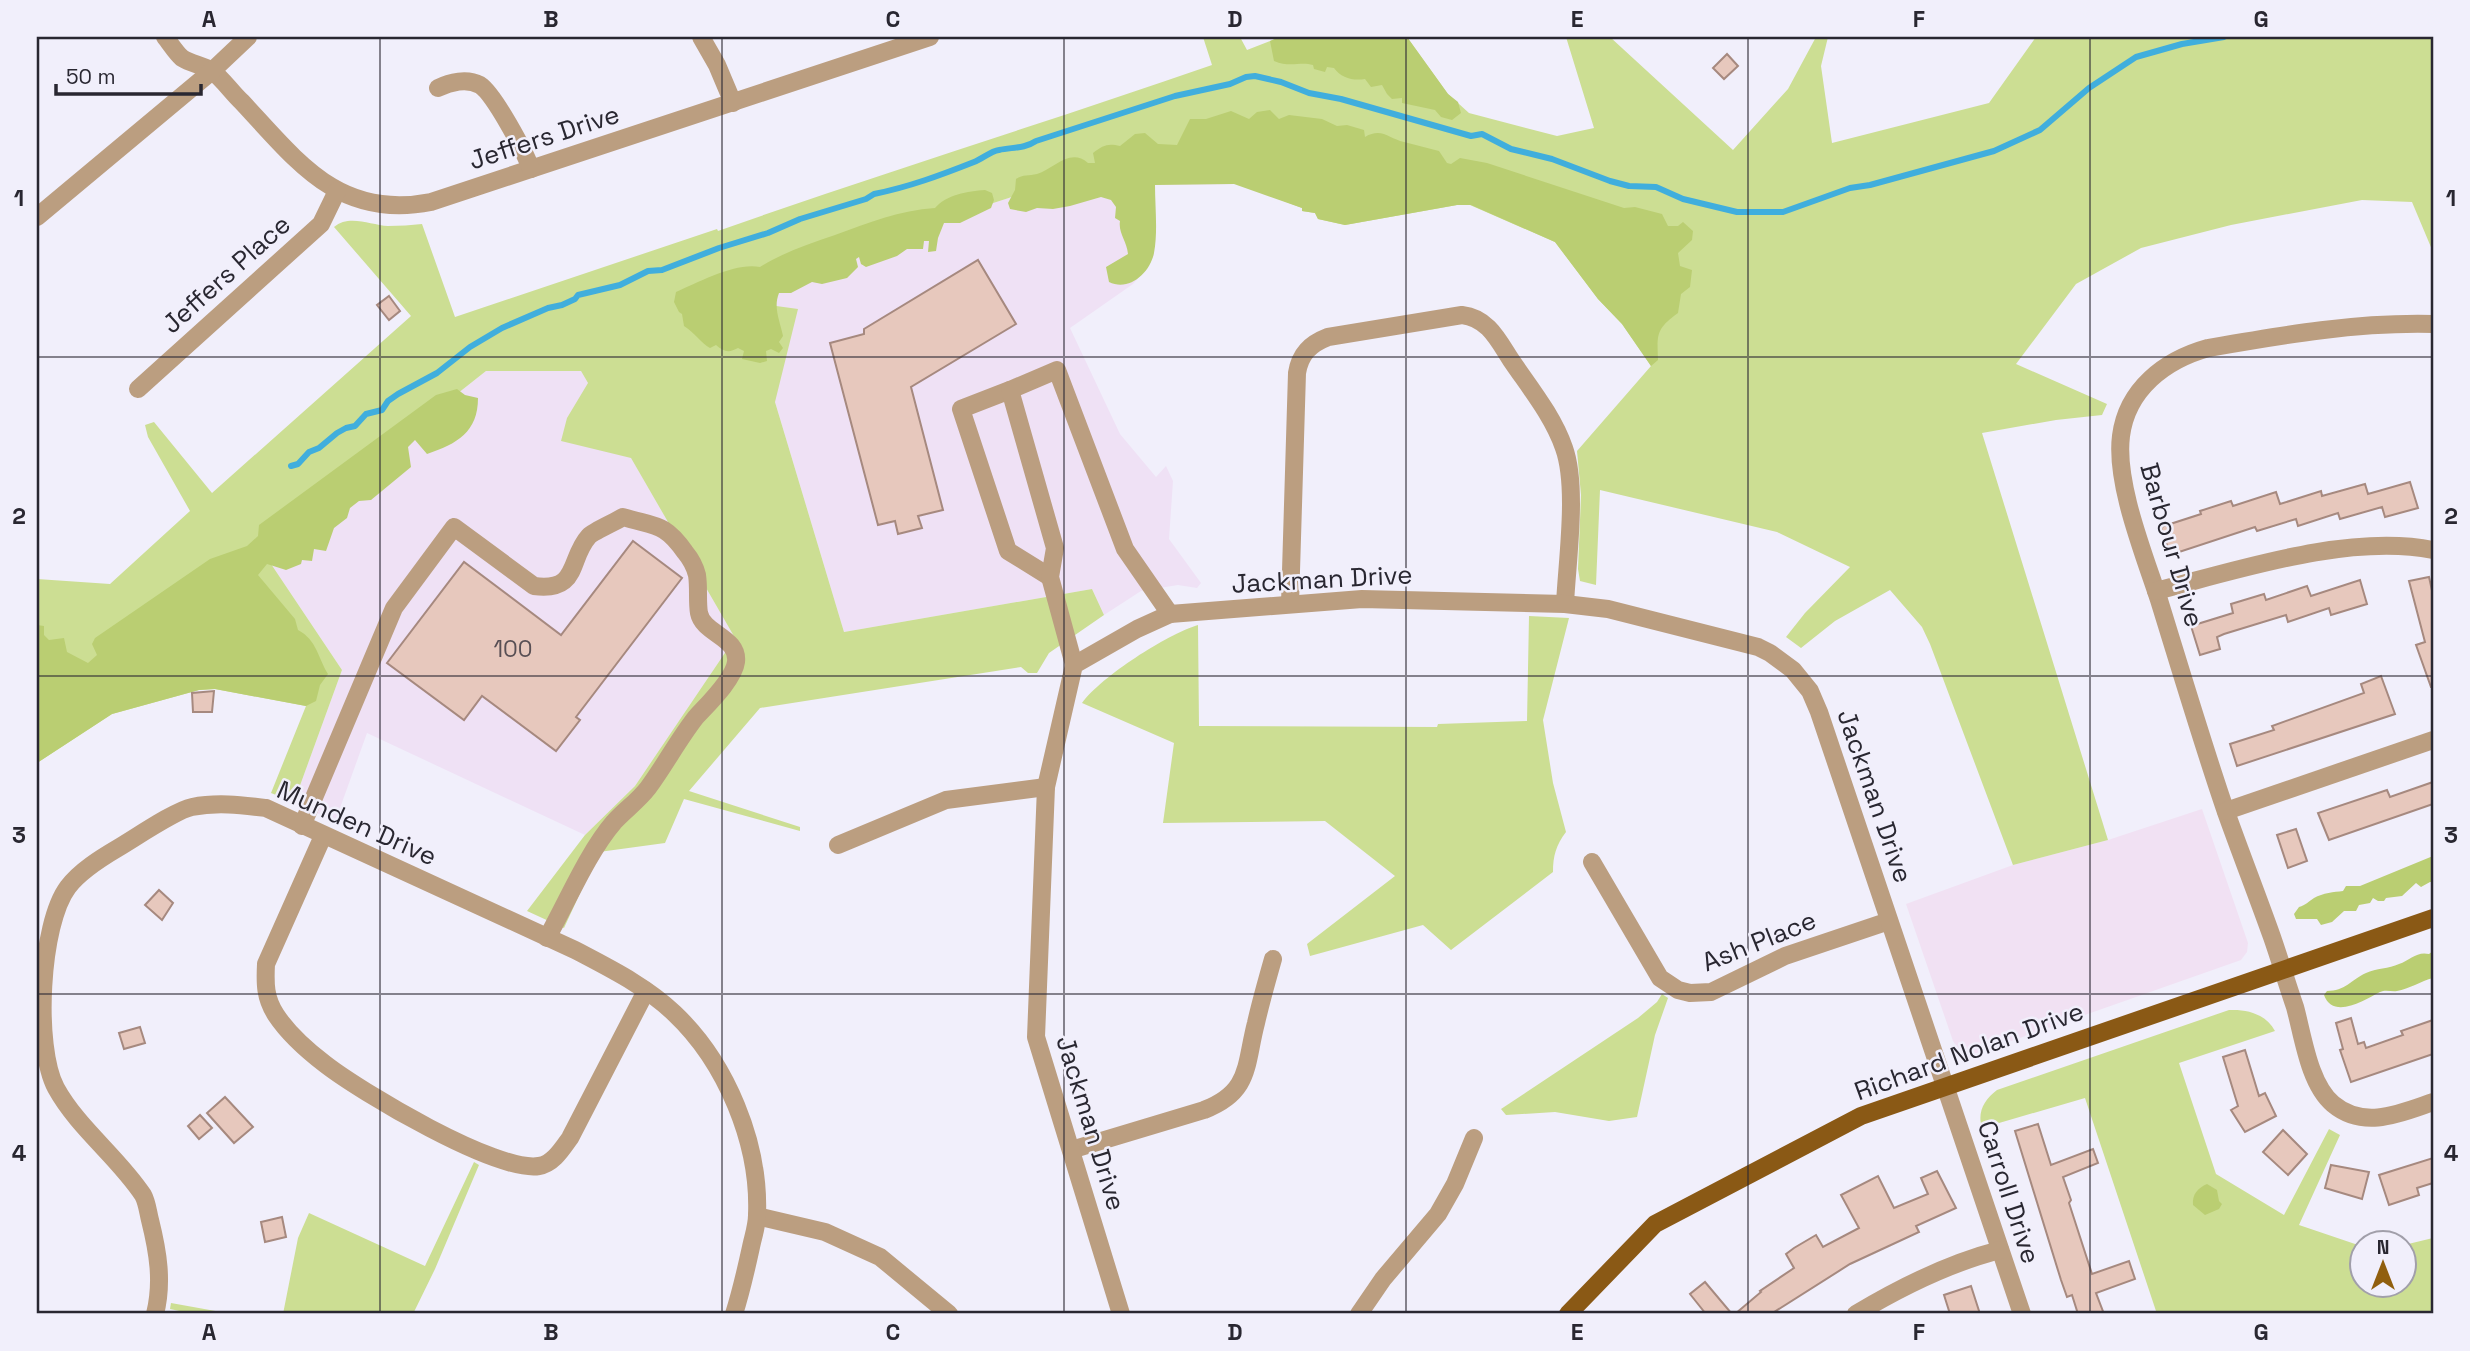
<svg xmlns="http://www.w3.org/2000/svg" width="2470" height="1351" viewBox="0 0 2470 1351" font-family="'Space Grotesk',sans-serif">
<style>
.commercial{fill:#f1e1f3}
.education{fill:#efe1f5}
.green{fill:#ccde93}
.forest{fill:#bace72}
.lines{fill:none;stroke-linecap:round;stroke-linejoin:round}
.stream{stroke:#40aedd;stroke-width:6}
.building{fill:#e7c8bd;stroke:#a6897f;stroke-width:2}
.minor{stroke:#bb9e80;stroke-width:18}
.major{stroke:#8a5915;stroke-width:18}
.grid{fill:none;stroke:#292731;stroke-width:2;stroke-opacity:0.55}
.labels{text-anchor:middle;dominant-baseline:central;stroke-width:5;stroke-linejoin:round;paint-order:stroke}
.number-label{font-size:23px;fill:#584f54}
.street-label{font-size:26px;fill:#292731;stroke:#f1effb}
.neatline{fill:none;stroke:#292731;stroke-width:2.5}
.grid-label{font-size:23px;text-anchor:middle;font-weight:bold;fill:#292731}
</style>
<rect width="100%" height="100%" fill="#f1effb"/>
<!-- commercial -->
<polygon class="commercial" points="2202,809 2248,943 2247,952 2241,960 1977,1053 1963,1053 1959,1050 1953,1041 1906,904 2013,865 2108,840"/>
<!-- education -->
<g class="education">
<polygon points="1154,151 1234,184 1155,185 1154,255 1146,269 1133,284 1070,328 1120,434 1156,477 1166,466 1173,481 1169,539 1201,583 1197,588 1178,585 1141,591 1104,615 1092,589 844,632 740,285"/>
<polygon points="486,371 581,371 735,638 635,786 585,835 367,733 335,822 294,802 342,670 261,549"/>
</g>
<!-- green -->
<g class="green">
<path d="M1203 37H1240L1247 50 1280 37H1407L1448 94 1469 113 1557 136 1594 128 1566 37H1610L1733 150 1788 89 1816 37H1828L1821 66 1832 143 1989 103 2036 37H2433V252L2412 202 2362 200 2231 225 2141 248 2076 284 2016 364 2107 404 2102 415 2056 420 1982 433 2108 840 2013 865 1930 644 1922 627 1890 590 1835 621 1801 648 1786 637 1805 613 1850 567 1777 532 1600 490 1596 585 1580 581 1578 569 1581 495 1577 451 1651 366 1622 324 1598 299 1555 242 1470 205H1457L1345 225 1318 219 1315 213 1302 211V208L1154 151 740 285 769 305 798 309 775 402 844 632 1092 589 1104 615 1049 653 1037 673H1028L1021 667 760 708 689 791 800 827V831L684 799 665 843 599 852 564 928 527 911 585 835 635 786 735 638 631 458 561 441 567 418 588 383 581 371H486L261 549 342 670 294 802 271 793 306 706 215 689 199 690 112 714 37 763V579L110 584 190 511 148 437 145 425 154 422 212 493 411 316 334 227C349 214 371 225 388 226 400 226 411 225 422 224L455 317 717 229 718 231C882 173 1048 122 1212 65Z"/>
<path d="M1529 616 1569 618 1543 720 1553 783 1566 832C1556 845 1553 856 1553 872L1451 950 1423 925 1310 956 1307 944 1395 876 1325 821 1163 823 1174 743 1082 703C1102 676 1166 635 1198 625L1199 726 1437 727 1438 724 1527 721Z"/>
<polygon points="1662,994 1668,998 1655,1035 1637,1117 1609,1121 1555,1112 1506,1115 1501,1109 1638,1018 1657,1002"/>
<path d="M2229 1010C2247 1009 2266 1014 2275 1031L2179 1063 2216 1174 2284 1215 2329 1129 2340 1135 2299 1225 2361 1246 2362 1284H2404V1245L2433 1238V1314H2157L2085 1098 1982 1128C1977 1112 1984 1100 1997 1090Z"/>
<polygon points="474,1162 479,1165 435,1269 413,1314 283,1314 298,1238 309,1213 425,1266"/>
<polygon points="171,1303 232,1314 194,1314 170,1309"/>
</g>
<!-- forest -->
<g class="forest">
<path d="M1280 37H1407L1448 94 1458 102 1461 113 1452 120 1441 117 1435 110 1402 103V98L1392 99 1387 94 1382 85 1371 87 1365 79C1353 81 1341 78 1334 68L1327 67 1325 72 1314 69 1313 65C1300 61 1291 68 1274 61L1270 41Z"/>
<path d="M1270 110 1279 119 1289 115 1322 119 1337 126 1347 125 1364 130 1365 137C1382 127 1389 139 1404 142 1416 145 1427 148 1439 151L1447 163 1451 164 1460 158 1487 163 1624 208 1635 207 1662 214 1668 226H1678L1683 222 1693 231 1692 240 1678 253 1680 266 1692 270 1690 287 1681 294 1678 313C1656 329 1657 334 1658 360L1651 366 1622 324 1598 299 1555 242 1471 205H1457L1345 225 1318 219 1315 213 1302 211V208L1234 184 1155 185C1155 206 1158 232 1154 253 1150 273 1129 292 1109 282L1106 267 1128 254C1127 241 1118 233 1120 221L1115 218 1116 207 1111 200 1101 197 1070 206 1053 209 1037 208 1026 212 1010 209 1008 203 1015 190 1016 179C1023 174 1029 176 1037 174 1054 169 1070 147 1088 163H1095L1093 153C1103 145 1108 143 1120 146L1135 134 1145 133 1158 144 1177 145 1190 119H1206L1231 111 1249 119 1257 112Z"/>
<path d="M985 190 992 193 994 200 991 208 960 223H944L938 238 936 251 928 252 929 241H924L923 249H907L897 256 866 267 861 264 859 257 856 259 858 267 847 278 822 284 812 282 791 293H779C773 308 780 321 783 336L779 342 783 348 779 353 771 349 766 351 767 361 760 363 742 359 744 351 738 348C729 353 724 352 716 345L710 348C701 343 695 333 684 326L682 314 679 312 674 302 676 292C699 282 736 262 760 267 784 252 809 244 835 235 868 223 900 210 935 208 946 195 968 191 985 190Z"/>
<path d="M457 389 465 395 478 398C478 432 457 444 427 454L415 440 408 447 411 467 371 500 359 501 350 508 347 518 334 528 326 551 314 549 312 561 302 560 301 564 286 570 267 564 258 575 295 619 298 630C317 640 318 658 328 674L320 685 316 701 306 706 215 689 199 690 112 714 37 763V625L44 626V635L49 640 64 638 67 652 88 663 97 655 92 644 95 638 210 559 247 546 258 536 259 525 436 395Z"/>
<path d="M2433 856V882H2430L2421 887 2416 883 2402 896 2386 898 2384 901H2378L2373 898 2370 903 2359 905 2356 911H2344L2332 922 2321 925 2317 919H2296L2294 914 2299 907C2306 905 2308 902 2314 898 2323 893 2334 892 2343 891L2346 886H2360Z"/>
<path d="M2433 951V978C2421 981 2409 989 2397 991 2391 992 2386 989 2380 992 2365 1000 2333 1020 2324 995L2327 991C2345 991 2351 980 2366 973 2376 968 2389 969 2399 964 2410 960 2417 951 2429 954Z"/>
<path d="M2207 1184 2217 1190 2219 1201 2222 1204 2219 1209 2205 1215 2193 1205C2192 1194 2198 1188 2207 1184Z"/>
</g>
<g class="lines">
<!-- stream -->
<path class="stream" d="M291 466 298 464 309 452 319 448 337 433 346 428 355 426 366 414 382 410 388 401 398 394 437 373 470 347 502 328 548 308 562 305 575 299 578 295 620 285 648 271 662 270 719 248 768 233 800 219 866 199 874 194C909 187 941 175 974 162 982 159 991 151 999 150 1012 147 1024 149 1036 141L1175 96 1230 84 1246 77 1255 76 1281 82 1309 93 1341 99 1471 136 1482 134 1511 149 1552 159 1610 181 1629 186 1656 187 1683 199 1737 212H1783L1850 188 1870 185 1994 151 2040 130 2089 88 2136 57 2182 44 2224 37"/>
</g>
<!-- building -->
<g class="building">
<polygon points="1727,54 1738,66 1724,79 1713,68"/>
<polygon points="978,260 1016,324 911,387 943,510 918,516 922,528 898,534 895,521 878,525 830,343 864,334 864,329"/>
<polygon points="389,296 400,311 389,320 377,305"/>
<polygon points="2410,482 2418,508 2385,517 2382,507 2340,519 2338,513 2298,526 2296,519 2257,531 2255,527 2170,555 2161,527 2201,514 2200,511 2231,501 2233,506 2276,492 2280,504 2321,491 2322,496 2365,484 2368,494"/>
<polygon points="633,541 682,578 576,717 580,720 556,751 482,696 464,720 387,663 464,562 561,635"/>
<polygon points="2429,577 2433,595 2433,687 2431,687 2416,645 2425,642 2409,581"/>
<polygon points="2360,580 2367,604 2331,615 2329,608 2288,622 2286,615 2224,634 2217,637 2220,649 2200,655 2191,626 2233,613 2231,604 2264,594 2266,600 2307,586 2311,596"/>
<polygon points="2381,676 2395,714 2237,766 2230,744 2274,730 2272,726 2364,693 2361,684"/>
<polygon points="214,691 212,712 193,712 192,693"/>
<polygon points="2433,782 2433,804 2329,840 2318,813 2387,790 2390,797"/>
<polygon points="2296,829 2307,861 2288,868 2277,835"/>
<polygon points="159,890 173,903 162,920 145,905"/>
<polygon points="2351,1018 2358,1044 2364,1042 2366,1048 2403,1035 2401,1031 2433,1020 2433,1054 2351,1082 2340,1050 2343,1049 2336,1023"/>
<polygon points="140,1027 145,1043 124,1049 119,1033"/>
<polygon points="2245,1050 2259,1096 2265,1093 2276,1116 2245,1132 2231,1110 2238,1106 2223,1057"/>
<polygon points="225,1097 253,1127 234,1143 207,1113"/>
<polygon points="200,1115 212,1128 199,1139 188,1126"/>
<polygon points="2038,1124 2051,1165 2093,1149 2098,1163 2063,1177 2071,1200 2069,1203 2092,1274 2129,1261 2135,1279 2096,1293 2104,1314 2078,1314 2072,1295 2067,1297 2061,1280 2015,1131"/>
<polygon points="2283,1130 2307,1154 2288,1175 2263,1152"/>
<polygon points="2433,1158 2433,1183 2417,1188 2419,1195 2389,1205 2379,1175"/>
<polygon points="2331,1165 2369,1172 2362,1199 2325,1188"/>
<polygon points="1937,1171 1956,1208 1916,1226 1919,1232 1850,1264 1771,1314 1735,1314 1761,1292 1760,1291 1794,1268 1786,1254 1794,1248 1816,1235 1823,1247 1859,1228 1841,1195 1878,1176 1894,1208 1928,1194 1921,1178"/>
<polygon points="282,1217 286,1237 265,1242 261,1222"/>
<polygon points="1705,1282 1732,1314 1706,1314 1690,1294"/>
<polygon points="1971,1286 1980,1314 1950,1314 1944,1295"/>
</g>
<g class="lines">
<!-- minor -->
<g class="minor">
<path d="M165 37C170 43 176 53 182 58 191 64 203 65 212 71 223 79 232 93 242 102 298 162 339 220 431 202L930 37"/>
<polyline points="701,37 717,65 733,103"/>
<path d="M438 88C450 82 467 78 480 85 494 94 525 152 531 169"/>
<polyline points="37,217 212,71 248,37"/>
<path d="M2433 324C2357 322 2283 335 2208 348 2165 360 2127 389 2121 436 2115 483 2144 554 2159 600 2181 671 2202 742 2226 812 2241 854 2257 895 2272 937 2280 960 2287 984 2295 1007 2303 1036 2309 1084 2333 1104 2364 1130 2401 1113 2433 1102"/>
<polyline points="138,389 321,224 337,191"/>
<polyline points="1010,390 961,409 1008,551 1050,577"/>
<path d="M2156 591C2238 570 2350 533 2433 550"/>
<path d="M1290 604 1297 373C1300 354 1310 344 1328 337L1462 315C1488 318 1498 340 1511 360 1530 388 1553 416 1564 448 1578 487 1567 561 1565 604"/>
<polyline points="1074,665 1050,577 1055,548 1010,390 1057,370 1125,549 1170,614"/>
<polyline points="2226,811 2433,740"/>
<path d="M302 826 394 608 454 527 534 586C580 592 568 559 589 536 594 531 615 522 623 517 655 527 664 522 685 552 690 558 695 567 697 575 699 588 697 601 699 613 703 634 739 637 736 662 734 679 708 704 696 717 678 740 665 765 648 788 638 801 625 810 614 822 588 852 567 902 547 938"/>
<path d="M323 836 266 964C265 984 265 998 276 1015 288 1033 308 1051 325 1064 361 1092 497 1173 539 1166 553 1164 562 1149 570 1138L646 991"/>
<polyline points="838,845 946,800 1046,787"/>
<polyline points="1592,862 1660,978 1678,990 1690,993 1711,992 1785,956 1889,921"/>
<path d="M1071 1150 1204 1110C1251 1092 1245 1065 1256 1023 1261 1001 1267 980 1273 959"/>
<polyline points="757,1216 825,1232 880,1257 949,1314"/>
<path d="M155 1314C163 1282 158 1252 150 1220 148 1212 147 1202 143 1195 118 1157 78 1128 56 1088 34 1047 40 924 68 887 80 871 101 858 118 848 135 838 176 810 192 807 217 802 241 805 266 808L575 950C609 968 646 986 674 1013 726 1062 760 1143 757 1215 757 1226 753 1237 751 1247 746 1270 741 1292 734 1314"/>
<polyline points="1121,1314 1036,1037 1046,787 1074,665 1137,629 1170,614 1362,599 1565,604 1608,609 1758,647 1770,653 1793,670 1810,691 1819,712 2022,1314"/>
<polyline points="1359,1314 1383,1279 1438,1214 1455,1184 1474,1138"/>
<path d="M1856 1314C1901 1287 1949 1263 2000 1250"/>
</g>
<!-- major -->
<polyline class="major" points="1568,1314 1655,1224 1861,1116 2433,918"/>
</g>
<!-- grid -->
<path class="grid" d="M380 37V1314M722 37V1314M1064 37V1314M1406 37V1314M1748 37V1314M2090 37V1314M37 357H2433M37 676H2433M37 994H2433"/>
<g class="labels">
<!-- number labels -->
<g class="number-label">
<text x="513" y="649">100</text>
</g>
<!-- street labels -->
<g class="street-label">
<text transform="translate(544 137) rotate(-18)">Jeffers Drive</text>
<text transform="translate(226 274) rotate(-42)">Jeffers Place</text>
<text transform="translate(2172 545) rotate(74)">Barbour Drive</text>
<text transform="translate(1322 579) rotate(-3)">Jackman Drive</text>
<text transform="translate(1875 796) rotate(71)">Jackman Drive</text>
<text transform="translate(357 823) rotate(24)">Munden Drive</text>
<text transform="translate(1759 941) rotate(-22)">Ash Place</text>
<text transform="translate(1969 1051) rotate(-20)">Richard Nolan Drive</text>
<text transform="translate(1091 1123) rotate(73)">Jackman Drive</text>
<text transform="translate(2009 1192) rotate(72)">Carroll Drive</text>
</g>
</g>
<!-- border -->
<rect width="2470" height="1351" fill="none" stroke="#f1effb" stroke-width="77"/>
<!-- north arrow -->
<g transform="translate(2383 1264)"><circle r="33" fill="#f1effb" stroke="#a19faa" stroke-width="2"/>
<path d="M0-5L12 26L0 18L-12 26Z" fill="#915f0e"/>
<text y="-10" font-size="19" font-weight="bold" text-anchor="middle" fill="#292731">N</text>
</g>
<!-- scale -->
<path d="M56 84v10h145v-10" fill="none" stroke="#292731" stroke-width="3.5"/>
<text x="66" y="84" font-size="21" fill="#292731" stroke="#f1effb" stroke-width="5" paint-order="stroke">50 m</text>
<rect x="38" y="38" width="2394" height="1274" class="neatline"/>
<g class="grid-label">
<text x="209" y="27">A</text>
<text x="551" y="27">B</text>
<text x="893" y="27">C</text>
<text x="1235" y="27">D</text>
<text x="1577" y="27">E</text>
<text x="1919" y="27">F</text>
<text x="2261" y="27">G</text>
<text x="19" y="206">1</text>
<text x="2451" y="206">1</text>
<text x="19" y="524">2</text>
<text x="2451" y="524">2</text>
<text x="19" y="843">3</text>
<text x="2451" y="843">3</text>
<text x="19" y="1161">4</text>
<text x="2451" y="1161">4</text>
<text x="209" y="1340">A</text>
<text x="551" y="1340">B</text>
<text x="893" y="1340">C</text>
<text x="1235" y="1340">D</text>
<text x="1577" y="1340">E</text>
<text x="1919" y="1340">F</text>
<text x="2261" y="1340">G</text>
</g>
</svg>
